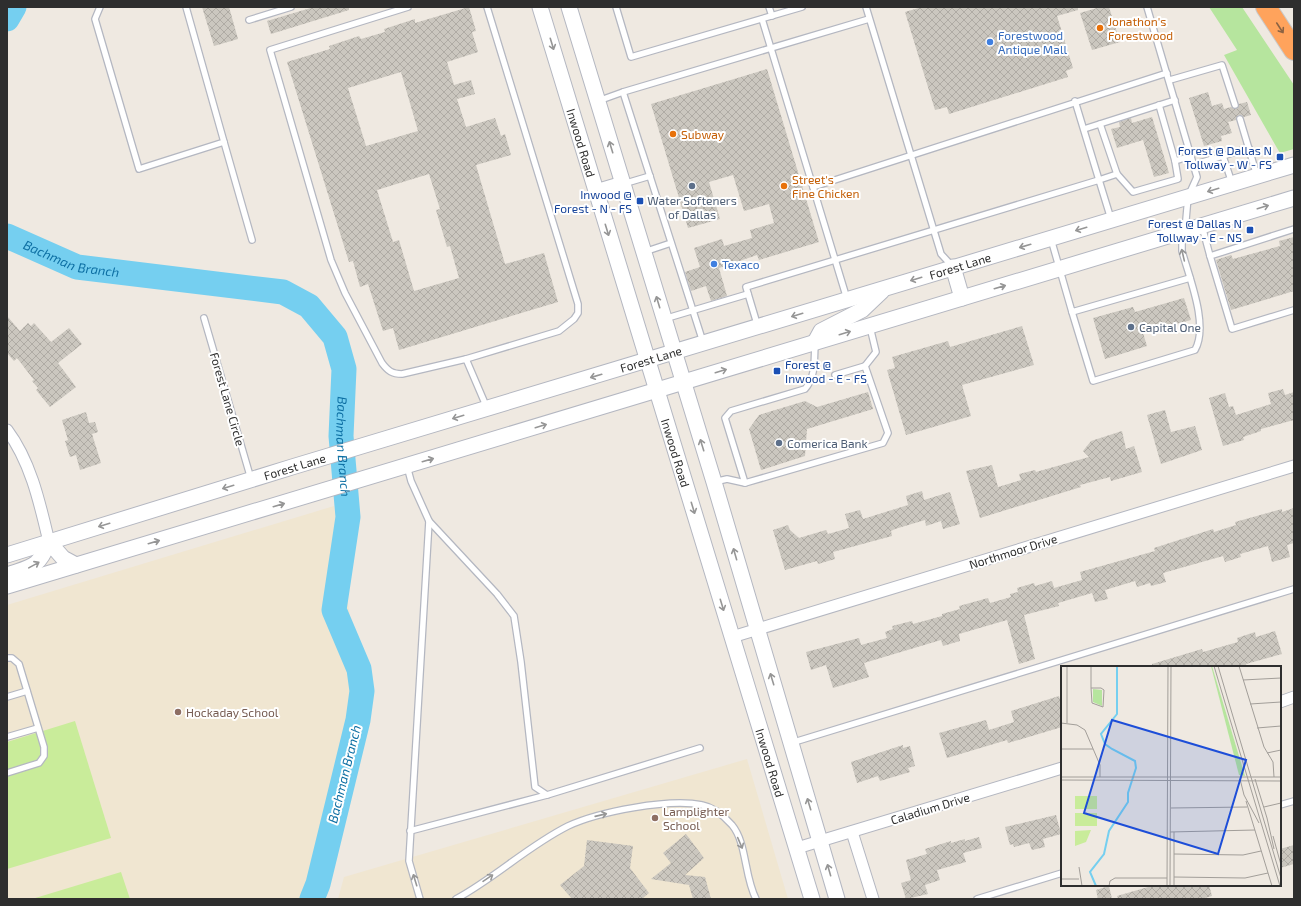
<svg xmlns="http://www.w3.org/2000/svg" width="1301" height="906" viewBox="0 0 1301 906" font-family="'Exo 2',sans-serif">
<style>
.education{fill:#f0e6d1}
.grass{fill:#b6e59e}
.pitch{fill:#c9ec9a}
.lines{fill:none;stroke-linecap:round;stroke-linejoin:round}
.river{stroke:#75cff0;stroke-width:25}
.building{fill:url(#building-cross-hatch);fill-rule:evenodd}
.service-casing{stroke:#b4b7c1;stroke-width:8}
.minor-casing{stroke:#b4b7c1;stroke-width:13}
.secondary-casing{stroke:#b4b7c1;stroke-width:17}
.motorway-casing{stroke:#c9c9c9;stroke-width:22}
.service{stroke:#fff;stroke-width:5.5}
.minor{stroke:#fff;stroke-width:11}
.secondary{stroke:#fff;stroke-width:15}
.motorway{stroke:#ffa35c;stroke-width:20}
.oneway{stroke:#8c6343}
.oneway2{stroke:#969696}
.food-dot{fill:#e8710a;stroke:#fff;stroke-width:1.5}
.shop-dot{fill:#3f7fe0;stroke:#fff;stroke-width:1.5}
.transit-dot{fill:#1a4fb4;stroke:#fff;stroke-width:1.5}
.service-dot{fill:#5c6f8a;stroke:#fff;stroke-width:1.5}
.education-dot{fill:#8d6e63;stroke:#fff;stroke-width:1.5}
.labels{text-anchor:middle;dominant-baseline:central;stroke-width:4;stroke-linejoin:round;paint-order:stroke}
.food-label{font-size:12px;fill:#c56008;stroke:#fff;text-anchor:start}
.shop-label{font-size:12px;fill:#366cbe;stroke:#fff;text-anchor:start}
.street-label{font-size:12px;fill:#2e2e2e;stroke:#fff}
.transit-label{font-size:12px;fill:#164399;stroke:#fff;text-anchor:end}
.service-label{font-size:12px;fill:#4e5e75;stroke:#fff;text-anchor:start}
.education-label{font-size:12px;fill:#785e54;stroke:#fff;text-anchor:start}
.water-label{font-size:13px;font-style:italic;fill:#0d6fa3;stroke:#fff}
.inset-river{fill:none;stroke:#75cff0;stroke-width:2}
.inset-road{fill:none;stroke:#a29e99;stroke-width:1}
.view{fill:#1d4ed8;fill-opacity:0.15;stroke:#1d4ed8;stroke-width:2}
.inset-edge{fill:none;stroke:#2e2e2e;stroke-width:2}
</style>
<defs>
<pattern id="building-cross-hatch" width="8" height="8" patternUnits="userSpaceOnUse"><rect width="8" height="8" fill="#cbc7bf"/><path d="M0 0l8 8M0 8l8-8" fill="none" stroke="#afaba4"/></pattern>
</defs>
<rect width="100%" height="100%" fill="#efe9e1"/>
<!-- education -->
<g class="education">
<polygon points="334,506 352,630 355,665 354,696 344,729 340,767 327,819 312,878 304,899 7,899 7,605"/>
<polygon points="747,759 788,899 338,899 344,877"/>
</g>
<!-- grass -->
<polygon class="grass" points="1209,7 1242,7 1294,85 1294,149 1280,153 1277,148 1224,55 1237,50"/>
<!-- pitch -->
<g class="pitch">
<polygon points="75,721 111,838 7,869 7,742"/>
<polygon points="121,872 130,899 32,899"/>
</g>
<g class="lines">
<!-- river -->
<g class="river">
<polyline points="7,19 14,7"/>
<path id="s1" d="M7 236 77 267 283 292 309 306 335 337 344 369 341 436 348 517 334 610 359 669 362 691 358 720 318 884 312 899"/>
</g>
</g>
<!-- building -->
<g class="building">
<polygon points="202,7 229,7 238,39 214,46"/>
<polygon points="314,7 349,7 349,10 271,34 267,21"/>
<path d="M469 7 476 31 472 32 478 52 447 62 454 85 471 80 475 94 457 99 466 127 495 118 501 136 505 134 511 155 476 165 505 264 544 253 558 302 399 350 393 328 383 331 368 284 360 287 353 261 349 262 287 62 330 49 329 46 359 36 361 39 385 32 384 29 415 19V23ZM401 72 418 131 366 146 348 88ZM429 174 440 209 436 210 447 247 450 246 459 278 414 291 399 240 393 242 377 190Z"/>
<polygon points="922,7 1078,7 1078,10 1057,16 1073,68 1066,71 1068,77 949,114 947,107 935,110 905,12"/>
<polygon points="1100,7 1109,7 1120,42 1092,50 1080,13"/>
<polygon points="767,69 819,242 759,260 757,255 719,268 727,296 711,301 706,286 691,291 685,272 700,267 694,248 722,239 724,246 752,238 750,230 774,223 769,204 744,211 733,175 709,182 720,219 688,228 651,104"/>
<polygon points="1208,92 1212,106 1222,103 1224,109 1231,107 1236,109 1239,104 1247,102 1251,115 1244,117 1241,115 1237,116 1236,120 1228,122 1232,133 1221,136 1222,141 1204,146 1189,98"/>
<polygon points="1152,117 1169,173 1154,177 1143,140 1117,148 1111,129 1120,127 1119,122 1131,118 1132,123"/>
<polygon points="1294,237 1294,291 1231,310 1216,260 1231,255 1233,259 1280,246 1279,241"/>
<polygon points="1184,298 1191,320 1143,333 1147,346 1105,359 1093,318 1133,307 1135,312"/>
<polygon points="7,316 20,331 28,323 31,326 34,323 51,342 69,328 82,344 58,363 76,387 50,407 36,390 38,388 32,381 34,380 17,358 14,361 7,353"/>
<polygon points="1022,326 1034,365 962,385 971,416 906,435 887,370 895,368 892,357 948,341 950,347"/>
<polygon points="1283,389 1285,395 1294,392 1294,420 1261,429 1261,431 1243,437 1244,440 1223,446 1209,398 1225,393 1229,407 1233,406 1236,415 1271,404 1268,393"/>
<polygon points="868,392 873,409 807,429 805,456 761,470 749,429 759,415 805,401 817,407"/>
<polygon points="1165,410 1171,432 1195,426 1202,450 1161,464 1147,415"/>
<polygon points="86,412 89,423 95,422 98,432 92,434 101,463 80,470 76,455 70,457 65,441 68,440 62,420"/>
<polygon points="1122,431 1126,449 1134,446 1142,472 1111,481 1110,477 1080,485 1081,487 980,518 966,471 992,465 998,487 1021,480 1019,474 1035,470 1036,472 1089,457 1083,451 1091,441"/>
<polygon points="922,491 924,500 950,492 960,524 943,529 941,521 926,526 925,520 895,529 891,531 892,536 833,552 835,559 818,564 817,561 785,570 773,530 788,525 790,530 799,538 826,530 828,534 849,528 845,514 860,510 863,519 908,505 906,496"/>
<polygon points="1294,508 1294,543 1287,545 1290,557 1272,562 1268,546 1240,554 1241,557 1225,562 1223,556 1163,573 1166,582 1151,586 1150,583 1137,587 1135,581 1105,590 1108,599 1095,602 1092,593 1058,603 1059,606 1024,615 1035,659 1019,664 1007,620 959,634 960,641 943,646 941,640 864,663 869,677 833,688 826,665 811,670 806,652 859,638 861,645 887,638 885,632 893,629 892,626 912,621 913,624 942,616 942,614 960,609 959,606 988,598 990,603 1011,597 1010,594 1018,592 1017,588 1034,583 1035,586 1052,581 1054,588 1082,580 1080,572 1155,551 1154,548 1213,529 1214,532 1236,525 1235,522 1282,509 1282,512"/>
<polygon points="1275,631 1282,654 1246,664 1247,667 1152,667 1152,664 1202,649 1203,652 1238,642 1237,638 1255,632 1256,637"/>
<polygon points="1059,696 1062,705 1062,727 1008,743 1007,740 947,758 939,733 986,720 989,730 1014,722 1011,711"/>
<polygon points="903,745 903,748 910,746 915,766 908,768 910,772 880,781 878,776 857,783 851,762"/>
<polygon points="1056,815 1061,834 1043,839 1045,847 1032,850 1029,843 1014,847 1013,844 1010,845 1005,827"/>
<polygon points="686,834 704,858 685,875 705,877 711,899 693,899 689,885 651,879 671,863 663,853"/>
<polygon points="979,837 982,848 963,853 966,862 937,870 940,880 925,885 928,894 906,899 901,883 911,880 906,860 927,854 925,849 951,841 951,843 965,839 965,841"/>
<polygon points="587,840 633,846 630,868 649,893 642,899 572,899 560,885 584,866"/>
<polygon points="1294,845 1294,864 1280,868 1280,849"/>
<polygon points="1155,885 1209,885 1212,896 1201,899 1118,899 1117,896"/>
<polygon points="1109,886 1112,899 1098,899 1096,890"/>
</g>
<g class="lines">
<defs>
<g id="service">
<polyline points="100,7 95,19 139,169 224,142 186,7"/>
<path d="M408 7 270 50 331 260 345 293 382 363C388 371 392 374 402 374L466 359 487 408"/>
<polyline points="616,7 631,57 802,7"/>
<polyline points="769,7 772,16"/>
<polyline points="866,7 941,254 953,267"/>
<polyline points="762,19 847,299"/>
<polyline points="249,20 291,7"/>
<polyline points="1170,80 1222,65 1235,105"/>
<polyline points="598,101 623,92"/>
<polyline points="1075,101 1099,180 1117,174 1133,192 1178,179 1175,161"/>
<polyline points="1159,105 1175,161 1191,156"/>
<polyline points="1240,119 1257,176"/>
<polyline points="1100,124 1117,174"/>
<polyline points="1084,129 1175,100"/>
<polyline points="224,142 252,240"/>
<polyline points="1223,156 1232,183"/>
<polyline points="1193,165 1249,148"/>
<polyline points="623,184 650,176"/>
<polyline points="813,187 1167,73"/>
<polyline points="1202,226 1210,256"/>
<polyline points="1294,229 1210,256 1232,329 1294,310"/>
<polyline points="1051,239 1072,312 1190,278"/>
<polyline points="644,252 671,243"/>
<path d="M1072 312 1093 381 1195 350C1209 325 1189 277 1182 251V242L1185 231 1188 197 1197 177 1147 7"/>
<polyline points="204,318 251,479"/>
<polyline points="664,319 748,294"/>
<polyline points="758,327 746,287 1099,180 1111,219"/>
<polyline points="703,342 623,92 869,19"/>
<polyline points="466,359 559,331 574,319 578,313 578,304 487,7"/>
<polyline points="865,366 876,352 870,327"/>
<polyline points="407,466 411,481 429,521 409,861 420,899"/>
<polyline points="714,482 727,479 745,483 883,443 888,433 865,366 835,375"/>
<path d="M745 483 725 418 731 411 805 389C816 377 814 359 815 344"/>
<polyline points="429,521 497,594 514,616 521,662 535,787 547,795 700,748"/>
<polyline points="7,658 12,658 19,664 44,747 44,756 39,763 7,773"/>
<polyline points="7,697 27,691"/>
<polyline points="7,737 38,728"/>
<polyline points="791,743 1294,589"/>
<polyline points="1280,805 1294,801"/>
<polyline points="410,831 547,795"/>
<path d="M456 899C495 878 528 846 568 826 598 812 669 798 702 805 713 807 724 816 732 825 747 843 744 876 756 899"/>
<polyline points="977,899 1062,873"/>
</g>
<g id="minor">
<path d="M7 430C31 462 40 504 49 542"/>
<polyline points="732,637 1294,466"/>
<polyline points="1280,702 1294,697"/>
<polyline points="852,832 873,899"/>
<polyline points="797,848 1062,768"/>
</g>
<g id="secondary">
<path id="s2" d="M540 7 812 899"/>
<polyline points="569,7 714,482 837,899"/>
<polyline points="596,192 623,184"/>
<polyline points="953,267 962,298"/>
<polyline points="815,342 821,331 862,310 882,291"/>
<polyline points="49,542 63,558 76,565"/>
<path id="s3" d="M7 555 292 467 1294 165"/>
<path d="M7 575C33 566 38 568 49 542"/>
<polyline points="7,586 1294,198"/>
</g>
<polyline id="motorway" points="1266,7 1294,50"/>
</defs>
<!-- service casing -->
<use href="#service" class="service-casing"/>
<!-- minor casing -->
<use href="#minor" class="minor-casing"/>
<!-- secondary casing -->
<use href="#secondary" class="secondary-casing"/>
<!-- motorway casing -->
<use href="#motorway" class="motorway-casing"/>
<!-- service -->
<use href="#service" class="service"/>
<!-- minor -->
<use href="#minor" class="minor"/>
<!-- secondary -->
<use href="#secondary" class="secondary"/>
<!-- motorway -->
<use href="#motorway" class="motorway"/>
</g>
<!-- one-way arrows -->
<defs><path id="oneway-shaft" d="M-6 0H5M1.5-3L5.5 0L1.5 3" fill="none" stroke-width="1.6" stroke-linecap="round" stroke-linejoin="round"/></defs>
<use class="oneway" href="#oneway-shaft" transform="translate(1280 28) rotate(57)"/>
<g class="oneway2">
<use href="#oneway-shaft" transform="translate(552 44) rotate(73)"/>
<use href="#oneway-shaft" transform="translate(611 147) rotate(-107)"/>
<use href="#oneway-shaft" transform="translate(1213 190) rotate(163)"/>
<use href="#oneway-shaft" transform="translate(1263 207) rotate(-17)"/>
<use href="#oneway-shaft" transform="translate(1081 229) rotate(163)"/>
<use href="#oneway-shaft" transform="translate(607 230) rotate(73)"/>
<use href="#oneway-shaft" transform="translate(1025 246) rotate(164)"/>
<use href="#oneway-shaft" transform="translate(1183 255) rotate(-103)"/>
<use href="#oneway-shaft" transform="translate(916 279) rotate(163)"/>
<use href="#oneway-shaft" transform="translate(1000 287) rotate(-16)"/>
<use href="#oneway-shaft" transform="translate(658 302) rotate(-107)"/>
<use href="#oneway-shaft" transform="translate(797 315) rotate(163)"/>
<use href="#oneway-shaft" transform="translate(845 333) rotate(-17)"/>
<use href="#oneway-shaft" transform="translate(721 371) rotate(-17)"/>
<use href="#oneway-shaft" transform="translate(596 376) rotate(164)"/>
<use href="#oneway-shaft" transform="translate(458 417) rotate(163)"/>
<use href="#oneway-shaft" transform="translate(541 426) rotate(-17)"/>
<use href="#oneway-shaft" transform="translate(702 445) rotate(-107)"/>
<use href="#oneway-shaft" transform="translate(428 460) rotate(-16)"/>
<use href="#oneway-shaft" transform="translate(228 487) rotate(163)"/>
<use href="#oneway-shaft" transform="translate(279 505) rotate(-16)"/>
<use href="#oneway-shaft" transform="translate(693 508) rotate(73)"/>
<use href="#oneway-shaft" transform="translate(104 525) rotate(163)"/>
<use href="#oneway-shaft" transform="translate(154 542) rotate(-16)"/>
<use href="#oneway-shaft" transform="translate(735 554) rotate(-106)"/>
<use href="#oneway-shaft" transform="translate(34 565) rotate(-29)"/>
<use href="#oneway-shaft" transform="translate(722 605) rotate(73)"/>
<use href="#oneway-shaft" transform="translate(772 679) rotate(-107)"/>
<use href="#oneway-shaft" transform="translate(809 804) rotate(-107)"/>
<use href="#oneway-shaft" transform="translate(601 815) rotate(-13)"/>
<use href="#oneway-shaft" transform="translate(740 843) rotate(67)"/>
<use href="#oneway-shaft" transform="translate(829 870) rotate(-106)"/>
<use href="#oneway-shaft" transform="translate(488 878) rotate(-34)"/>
<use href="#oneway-shaft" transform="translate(415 880) rotate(-107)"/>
</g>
<!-- markers -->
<g class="food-dot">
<circle cx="1100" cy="28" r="4"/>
<circle cx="673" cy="134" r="4"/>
<circle cx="784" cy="186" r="4"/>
</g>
<g class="shop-dot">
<circle cx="990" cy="42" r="4"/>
<circle cx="714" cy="264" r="4"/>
</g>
<g class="transit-dot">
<rect x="1276" y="153" width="8" height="8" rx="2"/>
<rect x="636" y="197" width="8" height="8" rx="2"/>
<rect x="1246" y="226" width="8" height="8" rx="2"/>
<rect x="773" y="367" width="8" height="8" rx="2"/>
</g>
<g class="service-dot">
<circle cx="692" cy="186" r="4"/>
<circle cx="1131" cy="327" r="4"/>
<circle cx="779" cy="443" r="4"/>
</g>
<g class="education-dot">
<circle cx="178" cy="712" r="4"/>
<circle cx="655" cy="818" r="4"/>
</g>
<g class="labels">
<!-- food labels -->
<g class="food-label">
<text x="1108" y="21">Jonathon's<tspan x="1108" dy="14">Forestwood</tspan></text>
<text x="681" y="134">Subway</text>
<text x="792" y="179">Street's<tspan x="792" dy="14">Fine Chicken</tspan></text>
</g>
<!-- shop labels -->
<g class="shop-label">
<text x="998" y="35">Forestwood<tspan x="998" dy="14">Antique Mall</tspan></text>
<text x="722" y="264">Texaco</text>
</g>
<!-- street labels -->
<g class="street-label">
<text stroke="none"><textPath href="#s2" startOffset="142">Inwood Road</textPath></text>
<text stroke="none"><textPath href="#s3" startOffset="996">Forest Lane</textPath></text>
<text stroke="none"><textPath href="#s3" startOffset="673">Forest Lane</textPath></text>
<text transform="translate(228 399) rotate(74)">Forest Lane Circle</text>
<text stroke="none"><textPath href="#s2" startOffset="466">Inwood Road</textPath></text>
<text stroke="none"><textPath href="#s3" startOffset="301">Forest Lane</textPath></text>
<text transform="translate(1013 551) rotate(-17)">Northmoor Drive</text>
<text stroke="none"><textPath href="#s2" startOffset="790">Inwood Road</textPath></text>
<text transform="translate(930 808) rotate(-17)">Caladium Drive</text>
</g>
<!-- transit labels -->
<g class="transit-label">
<text x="1272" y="150">Forest @ Dallas N<tspan x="1272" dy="14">Tollway - W - FS</tspan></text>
<text x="632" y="194">Inwood @<tspan x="632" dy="14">Forest - N - FS</tspan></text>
<text x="1242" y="223">Forest @ Dallas N<tspan x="1242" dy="14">Tollway - E - NS</tspan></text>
<text x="785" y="364" text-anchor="start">Forest @<tspan x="785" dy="14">Inwood - E - FS</tspan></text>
</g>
<!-- service labels -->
<g class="service-label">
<text x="692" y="200" text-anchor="middle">Water Softeners<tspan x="692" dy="14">of Dallas</tspan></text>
<text x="1139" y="327">Capital One</text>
<text x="787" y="443">Comerica Bank</text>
</g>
<!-- education labels -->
<g class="education-label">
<text x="186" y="712">Hockaday School</text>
<text x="663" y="811">Lamplighter<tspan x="663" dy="14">School</tspan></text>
</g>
<!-- water labels -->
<g class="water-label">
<text stroke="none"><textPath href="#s1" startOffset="69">Bachman Branch</textPath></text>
<text stroke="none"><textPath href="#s1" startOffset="465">Bachman Branch</textPath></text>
<text transform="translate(344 774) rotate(-76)">Bachman Branch</text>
</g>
</g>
<!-- overview -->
<g transform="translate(1061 666)">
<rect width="220" height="220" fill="#efe9e1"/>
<path d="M150 0H151L184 110 178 109Z" fill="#b6e59e"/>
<path d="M32 23 41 24V40L32 36Z" fill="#b6e59e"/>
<path d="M14 130H36V143H14ZM14 147H36V160H14ZM30 164 25 176 14 180V165Z" fill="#c9ec9a"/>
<path class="inset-river" d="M35 220 29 206 43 188 48 165 67 136V127L75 102 74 95 51 83 44 78 40 68 56 48V0"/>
<path class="inset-road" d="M153 0 219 220M157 0 220 212M178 0 203 81 212 96 213 111M182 14 220 12M30 22H40L43 24 42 41 31 37ZM30 22V0M189 38 220 36M0 57 16 59 24 64 39 99V111M6 57V0M196 62 220 60M0 83H32M206 87 220 84M0 111H220M179 113 183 129M194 113 206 152M0 114 220 115M183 129 198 157M185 135 211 220M203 141 220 137M110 142 186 141M206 152 213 183M109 166 194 164M212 170 220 199M113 188 182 189 200 185M18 201 21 220M113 211 184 212 207 207M0 213H18M48 220 49 215 54 212H106M106 220 107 0M109 220 110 0M113 220V166"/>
<path class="view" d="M51 54 185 94 157 188 23 147Z"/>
<rect width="220" height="220" class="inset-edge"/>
</g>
<!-- border -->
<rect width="1301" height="906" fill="none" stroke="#2e2e2e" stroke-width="16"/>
</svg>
